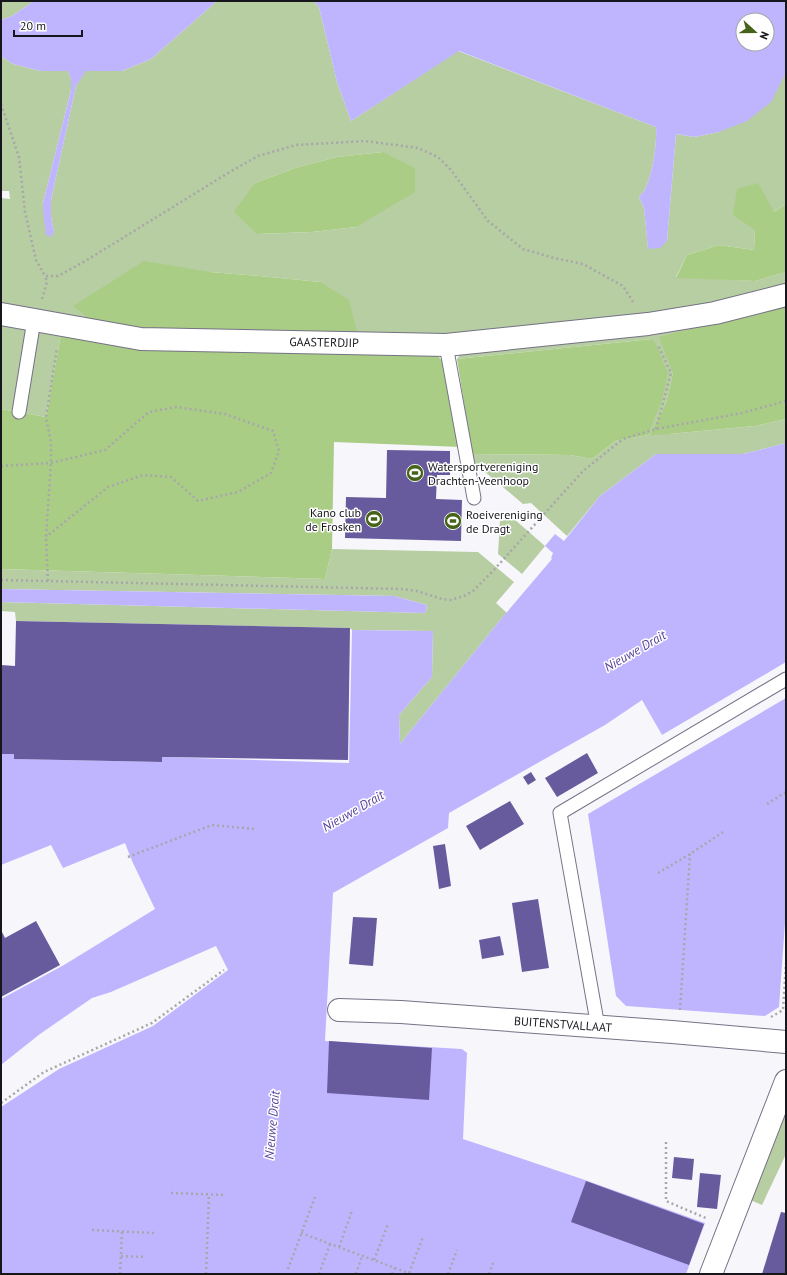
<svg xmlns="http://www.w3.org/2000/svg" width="787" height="1275" viewBox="0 0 787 1275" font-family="'PT Sans',sans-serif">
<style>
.green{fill:#b7cda2;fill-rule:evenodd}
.forest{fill:#aacd85}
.water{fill:#bfb5ff;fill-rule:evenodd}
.building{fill:#675b9e}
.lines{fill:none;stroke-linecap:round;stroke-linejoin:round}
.lane-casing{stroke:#747285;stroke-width:15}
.street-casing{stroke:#747285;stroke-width:24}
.path{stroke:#a7a6ab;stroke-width:2.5;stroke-dasharray:2 3;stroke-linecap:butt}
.lane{stroke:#fff;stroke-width:13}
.street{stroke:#fff;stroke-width:22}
.labels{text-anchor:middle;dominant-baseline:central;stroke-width:3;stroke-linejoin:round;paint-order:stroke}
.street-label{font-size:12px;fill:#17161d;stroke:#fff}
.poi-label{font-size:12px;fill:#17161d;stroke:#fff;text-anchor:start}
.water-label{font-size:13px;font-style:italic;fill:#574399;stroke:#fff}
</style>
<rect width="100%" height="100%" fill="#f7f7fb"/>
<!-- green -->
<g class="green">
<polygon points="1,1 34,1 12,16 1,20"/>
<path d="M217 1H314L319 7 337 82 351 121 458 51 656 127C657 142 653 173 646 187 645 191 641 194 639 197L644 208 648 248 667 241 676 134 694 137 719 132 782 78 786 72V204L774 212 755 230 754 250 719 245 687 255 676 277 755 281 786 272V304L673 373 666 403 651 434H669L755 426 786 419V443L743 454H656L600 496 567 536 531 503 523 504 472 461V454L570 455 592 459 615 441 648 435 652 339 457 359 464 349 61 334 46 417 1 409V198L10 199 9 191H1V56L13 64 41 71H68L71 79V90L43 203 54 232 51 217V200L76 86 85 71H122L151 59ZM383 152 356 227 312 232 257 234 255 183 295 168 337 157ZM210 272 260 276 320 282 74 306Z"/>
<polygon points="514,519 545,546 522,574 498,554 500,521"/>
<polygon points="332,549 478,552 514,582 496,603 507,613 501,619 400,744 399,715 432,677 433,631 352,630 350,628 16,621 15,612 1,611 1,602 423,613 426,612 427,605 394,596 1,589 1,569 325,579"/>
<polygon points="786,1101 786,1154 762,1205 750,1200"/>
</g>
<!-- forest -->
<g class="forest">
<polygon points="383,152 415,168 415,192 356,227 312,232 257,234 234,212 255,183 295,168 337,157"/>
<polygon points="758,183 774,212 786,204 786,272 755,281 676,278 687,255 719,245 754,250 755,230 733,215 737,189"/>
<polygon points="144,261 210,272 260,276 320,282 349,300 357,331 153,330 91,320 73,306"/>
<polygon points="786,304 786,419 755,426 669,434 650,435 666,403 673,373 659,337"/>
<polygon points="61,334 437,355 445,364 460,447 334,442 332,549 325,579 1,569 1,409 46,417"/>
<polygon points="652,339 656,344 668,373 662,400 648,435 615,441 592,459 570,455 472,454 457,359"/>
</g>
<!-- water -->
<g class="water">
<polygon points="34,1 217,1 151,59 122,71 86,71 76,86 51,200 51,217 54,232 51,237 46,235 43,210 43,203 71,90 71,79 68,71 41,71 13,64 1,56 1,20 12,16"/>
<path d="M314 1H786V72L771 102 747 121 719 132 694 137 676 134 667 241 660 248 648 249 644 208 639 197C641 194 645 191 646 187 653 173 657 142 656 127L459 51 351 121 337 82 319 7ZM743 20H767V44H743Z"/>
<polygon points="786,443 786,662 662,735 642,700 605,725 449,813 448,828 333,893 325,1041 462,1049 467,1053 463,1139 585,1180 705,1223 686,1274 1,1274 1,1107 59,1069 153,1026 228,970 216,946 111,992 92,998 40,1034 1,1065 1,999 64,965 155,909 132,861 125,843 63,868 51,845 1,865 1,754 14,754 14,759 161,762 162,757 349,763 352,630 433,631 432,677 399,715 400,744 501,619 552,559 551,558 553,553 545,546 555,534 564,541 600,496 656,454 743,454"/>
<polygon points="1,589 394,596 427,605 426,612 423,613 1,602"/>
<polygon points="786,698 786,909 779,1007 765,1016 626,1006 616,996 588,814"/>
</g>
<!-- building -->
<g class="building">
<polygon points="387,450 450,451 450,475 437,475 436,499 462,500 461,541 345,538 346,497 386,498"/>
<polygon points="16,621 350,628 348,760 162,757 162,762 14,759 14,754 1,754 1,665 15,666"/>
<polygon points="587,753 598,773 557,797 545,778"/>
<polygon points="531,772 536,780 528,785 523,777"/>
<polygon points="510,801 524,824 480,850 466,826"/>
<polygon points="445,844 451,886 439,889 433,846"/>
<polygon points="538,899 549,968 522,972 512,903"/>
<polygon points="353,917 377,918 373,966 349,964"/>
<polygon points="36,921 60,965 1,997 1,930 5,938"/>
<polygon points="500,936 504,955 482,959 479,940"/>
<polygon points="329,1041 432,1048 429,1100 327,1093"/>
<polygon points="674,1157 694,1159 692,1180 672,1178"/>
<polygon points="700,1173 721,1175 717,1209 697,1207"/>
<polygon points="586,1181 704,1224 689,1265 571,1222"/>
<polygon points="781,1212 786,1213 786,1274 762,1274"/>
</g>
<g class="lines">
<defs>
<g id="lane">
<polyline points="446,345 474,498"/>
<polyline points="19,412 34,320"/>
<polyline points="598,1027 560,813 786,679"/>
</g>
<g id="street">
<polyline points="1,314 141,339 446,345 648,324 715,313 786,295"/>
<polyline points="339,1010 401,1012 672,1032 786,1042"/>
<polyline points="711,1274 786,1081"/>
</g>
</defs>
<!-- lane casing -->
<use href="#lane" class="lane-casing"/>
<!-- street casing -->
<use href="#street" class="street-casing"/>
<!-- path -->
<g class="path">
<polyline points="1,104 19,157 25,212 36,260 45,276 58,276 87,260 228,173 258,156 296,145 365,141 418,148 438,157 451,170 488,221 523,249 554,258 583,264 623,286 633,302"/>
<polyline points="42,299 47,282 45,276"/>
<polyline points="656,429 671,373 658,345"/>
<polyline points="1,466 51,463 105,450 149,412 176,407 225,414 273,431 279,451 271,473 238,492 198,501 171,477 143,475 108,487 46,537"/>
<polyline points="1,580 402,589 417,591 442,599 450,600 464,596 473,591 492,572 583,471 623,439 656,429 742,413 786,401"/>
<polyline points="48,581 46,537 51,463 51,443 46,417 57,348"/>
<polyline points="767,804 786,792"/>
<polyline points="128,857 212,825 254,829"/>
<polyline points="658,873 690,854 723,832"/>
<polyline points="680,1010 690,854"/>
<polyline points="771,1017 783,1010 786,963"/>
<polyline points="1,1103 44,1072 152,1023 224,970"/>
<polyline points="666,1142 666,1201 708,1219"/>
<polyline points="171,1193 226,1195"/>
<polyline points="92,1230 154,1233"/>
<polyline points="301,1233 411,1274"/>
<polyline points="339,1247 352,1211"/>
<polyline points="121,1256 145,1257"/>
<polyline points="374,1260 388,1224"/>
<polyline points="288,1269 315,1197"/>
<polyline points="409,1273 423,1237"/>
<polyline points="120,1274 122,1231"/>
<polyline points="206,1274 209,1194"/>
<polyline points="319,1274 330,1244"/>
<polyline points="356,1274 362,1256"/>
<polyline points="392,1274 395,1268"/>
<polyline points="448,1274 457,1250"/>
<polyline points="489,1274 493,1263"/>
</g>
<!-- lane -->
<use href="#lane" class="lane"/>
<!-- street -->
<use href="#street" class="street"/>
</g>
<!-- icons -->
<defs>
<symbol id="stadium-disc" viewBox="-11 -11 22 22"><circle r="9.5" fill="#456419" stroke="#fff"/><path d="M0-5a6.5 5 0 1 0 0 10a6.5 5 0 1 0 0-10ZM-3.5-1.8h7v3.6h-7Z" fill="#fff"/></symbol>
</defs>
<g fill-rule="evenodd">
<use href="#stadium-disc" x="405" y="463" width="20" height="20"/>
<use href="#stadium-disc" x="364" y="509" width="20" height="20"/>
<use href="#stadium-disc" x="443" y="511" width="20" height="20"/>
</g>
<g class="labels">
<!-- street labels -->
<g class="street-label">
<text transform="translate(324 342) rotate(1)">GAASTERDJIP</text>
<text transform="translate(563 1024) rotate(4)">BUITENSTVALLAAT</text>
</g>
<!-- poi labels -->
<g class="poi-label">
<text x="428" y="466">Watersportvereniging<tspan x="428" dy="14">Drachten-Veenhoop</tspan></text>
<text x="361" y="512" text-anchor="end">Kano club<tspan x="361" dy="14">de Frosken</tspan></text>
<text x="466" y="514">Roeivereniging<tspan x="466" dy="14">de Dragt</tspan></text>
</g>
<!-- water labels -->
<g class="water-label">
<text transform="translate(635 651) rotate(-30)">Nieuwe Drait</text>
<text transform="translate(353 811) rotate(-30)">Nieuwe Drait</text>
<text transform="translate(272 1125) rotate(-85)">Nieuwe Drait</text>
</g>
</g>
<!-- border -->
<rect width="787" height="1275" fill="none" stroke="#17161d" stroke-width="4"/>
<!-- north arrow -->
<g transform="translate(755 32) rotate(111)"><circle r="19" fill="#ffffff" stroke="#a2a2a5"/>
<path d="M0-3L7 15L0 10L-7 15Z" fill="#456419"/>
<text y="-6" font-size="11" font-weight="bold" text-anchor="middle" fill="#17161d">N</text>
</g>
<!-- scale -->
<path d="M14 30v6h68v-6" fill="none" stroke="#17161d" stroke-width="2"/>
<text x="20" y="30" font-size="12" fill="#17161d" stroke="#ffffff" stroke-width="3" paint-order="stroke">20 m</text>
</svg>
